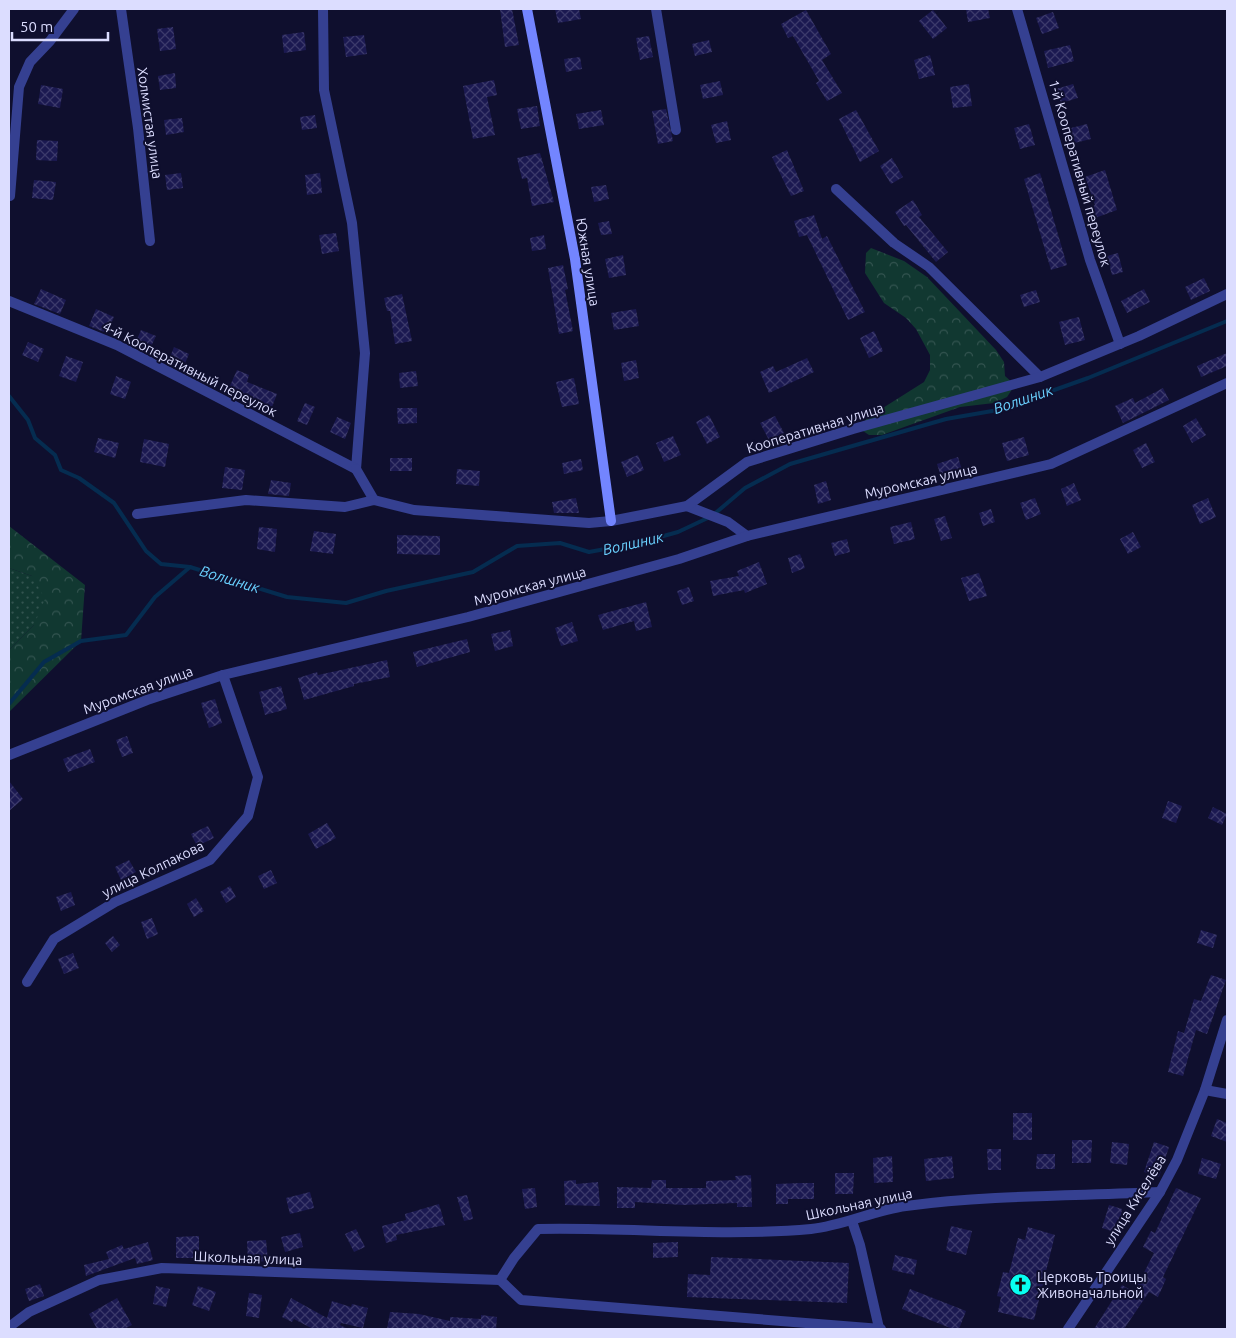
<svg xmlns="http://www.w3.org/2000/svg" width="1236" height="1338" viewBox="0 0 1236 1338" font-family="Ubuntu,sans-serif">
<style>
.forest{fill:url(#forest-crowns)}
.garden{fill:url(#garden-dots)}
.lines{fill:none;stroke-linecap:round;stroke-linejoin:round}
.stream{stroke:#052c50;stroke-width:4}
.building{fill:url(#building-cross-hatch)}
.street{stroke:#354091;stroke-width:10}
.secondary{stroke:#7385ff;stroke-width:10}
.labels{text-anchor:middle;dominant-baseline:central;stroke-width:4;stroke-linejoin:round;paint-order:stroke}
.street-label{font-size:14px;fill:#dcddff;stroke:#0f0f2e}
.poi-label{font-size:14px;fill:#dcddff;stroke:#0f0f2e;text-anchor:start}
.water-label{font-size:15px;font-style:italic;fill:#6ad1ff;stroke:#0f0f2e}
</style>
<defs>
<pattern id="forest-crowns" width="20" height="18" patternUnits="userSpaceOnUse" patternTransform="scale(1.25)"><rect width="20" height="18" fill="#113831"/><path d="M2 6a3 3 0 1 1 6 0M12 15a3 3 0 1 1 6 0" fill="none" stroke="#335450"/></pattern>
<pattern id="garden-dots" width="8" height="8" patternUnits="userSpaceOnUse" patternTransform="scale(1.25)"><rect width="8" height="8" fill="#113831"/><path d="M2 2h.1M6 6h.1" fill="none" stroke="#335450" stroke-width="1.8" stroke-linecap="round"/></pattern>
<pattern id="building-cross-hatch" width="8" height="8" patternUnits="userSpaceOnUse" patternTransform="scale(1.25)"><rect width="8" height="8" fill="#1b1951"/><path d="M0 0l8 8M0 8l8-8" fill="none" stroke="#3c3a6b"/></pattern>
</defs>
<rect width="100%" height="100%" fill="#0f0f2e"/>
<!-- forest -->
<g class="forest">
<polygon points="871,248 904,261 927,277 996,350 1004,362 1005,376 1015,385 1007,397 994,403 960,407 882,435 869,435 863,431 862,424 867,418 924,382 930,370 930,355 916,329 906,318 884,303 865,273 866,253"/>
<polygon points="9,526 85,585 81,641 9,712 9,650 34,625 32,576 9,568"/>
</g>
<!-- garden -->
<polygon class="garden" points="9,568 32,576 45,599 34,625 9,650"/>
<g class="lines">
<!-- stream -->
<g class="stream">
<polyline points="9,396 28,420 35,438 55,455 61,470 79,478 114,503 146,551 161,564 190,567"/>
<polyline points="9,704 44,662 81,641 126,635 155,597 190,567 287,597 346,603 386,591 473,572 517,546 560,543 589,552 638,543 678,532 712,516 745,488 790,464 946,419 998,410 1088,378 1227,321"/>
</g>
</g>
<!-- building -->
<g class="building">
<polygon points="500,9 512,9 519,45 505,47"/>
<polygon points="555,9 579,9 581,19 558,23"/>
<polygon points="966,9 988,9 990,18 968,22"/>
<polygon points="806,10 831,54 822,60 842,93 827,101 816,83 819,81 793,36 788,38 781,24"/>
<polygon points="933,10 947,28 933,39 919,21"/>
<polygon points="1053,12 1059,28 1042,34 1036,18"/>
<polygon points="173,27 176,49 160,51 157,29"/>
<polygon points="304,32 306,50 284,53 282,35"/>
<polygon points="364,35 367,54 346,57 343,37"/>
<polygon points="649,36 653,57 640,60 636,38"/>
<polygon points="709,40 712,52 695,56 692,44"/>
<polygon points="1070,45 1074,61 1048,68 1044,51"/>
<polygon points="930,55 935,75 919,79 914,60"/>
<polygon points="580,57 582,69 566,72 564,59"/>
<polygon points="175,73 176,88 160,90 158,76"/>
<polygon points="494,80 497,95 487,97 495,135 473,139 463,86"/>
<polygon points="720,81 723,95 703,99 700,85"/>
<polygon points="969,84 972,106 953,108 950,87"/>
<polygon points="1073,84 1078,98 1061,103 1056,89"/>
<polygon points="41,85 63,89 60,108 38,104"/>
<polygon points="537,106 540,126 521,129 517,109"/>
<polygon points="666,109 673,141 658,144 652,111"/>
<polygon points="601,110 604,125 579,129 576,114"/>
<polygon points="856,110 879,151 860,162 839,119"/>
<polygon points="315,115 317,128 302,130 300,117"/>
<polygon points="182,118 184,132 166,135 164,120"/>
<polygon points="727,121 731,140 716,143 711,125"/>
<polygon points="1029,124 1035,145 1020,149 1014,128"/>
<polygon points="1087,124 1091,139 1070,144 1067,129"/>
<polygon points="37,140 58,141 57,161 36,160"/>
<polygon points="787,150 804,191 791,196 772,157"/>
<polygon points="540,153 554,202 532,206 527,178 522,179 517,158"/>
<polygon points="892,158 903,177 891,184 880,166"/>
<polygon points="1105,170 1117,210 1095,218 1091,207 1095,205 1085,177"/>
<polygon points="181,173 183,188 167,190 165,175"/>
<polygon points="320,173 322,193 307,195 305,175"/>
<polygon points="1040,173 1067,265 1051,270 1024,179"/>
<polygon points="34,180 56,182 53,200 32,198"/>
<polygon points="606,185 609,199 594,202 591,187"/>
<polygon points="913,200 922,215 919,217 948,252 936,262 906,225 904,226 895,212"/>
<polygon points="814,215 822,239 827,236 865,312 848,320 807,235 799,237 794,221"/>
<polygon points="609,221 612,234 601,235 598,223"/>
<polygon points="336,233 339,251 322,254 319,235"/>
<polygon points="544,235 546,249 532,251 530,238"/>
<polygon points="1118,253 1123,272 1112,275 1107,256"/>
<polygon points="623,255 626,275 609,278 605,259"/>
<polygon points="563,265 568,289 565,290 573,331 559,334 548,268"/>
<polygon points="1204,278 1210,291 1191,300 1185,287"/>
<polygon points="41,289 66,300 60,314 34,304"/>
<polygon points="1144,289 1150,302 1127,313 1121,301"/>
<polygon points="1036,290 1040,302 1024,307 1020,295"/>
<polygon points="402,294 412,341 395,344 390,311 387,311 384,298"/>
<polygon points="96,309 114,317 107,333 89,326"/>
<polygon points="636,309 639,326 614,330 611,313"/>
<polygon points="1079,317 1085,340 1065,345 1059,322"/>
<polygon points="141,330 156,336 148,353 134,346"/>
<polygon points="874,331 883,351 869,358 860,338"/>
<polygon points="28,342 44,349 38,362 22,355"/>
<polygon points="174,347 189,354 183,368 168,362"/>
<polygon points="1227,353 1227,366 1201,377 1197,366"/>
<polygon points="66,356 83,362 76,382 59,376"/>
<polygon points="807,358 814,372 769,393 760,372 773,366 776,372"/>
<polygon points="636,360 639,378 624,381 621,363"/>
<polygon points="237,370 249,375 247,382 277,394 272,407 229,388"/>
<polygon points="416,371 418,386 400,388 399,373"/>
<polygon points="116,376 131,382 125,399 110,394"/>
<polygon points="574,378 579,404 562,407 556,382"/>
<polygon points="1163,388 1169,400 1123,423 1115,406 1133,398 1135,403"/>
<polygon points="305,403 315,407 307,425 297,421"/>
<polygon points="397,408 417,408 417,423 398,424"/>
<polygon points="709,415 720,437 707,444 696,422"/>
<polygon points="775,416 784,433 769,440 760,423"/>
<polygon points="337,417 351,423 345,439 330,432"/>
<polygon points="1196,418 1206,435 1192,443 1183,426"/>
<polygon points="673,436 681,455 664,462 656,443"/>
<polygon points="1024,437 1029,455 1007,461 1002,443"/>
<polygon points="98,438 119,443 115,458 94,452"/>
<polygon points="144,439 169,444 165,467 140,462"/>
<polygon points="1146,443 1155,462 1142,468 1133,450"/>
<polygon points="638,455 644,470 627,477 621,462"/>
<polygon points="958,457 962,470 941,477 937,464"/>
<rect x="390" y="458" width="22" height="13"/>
<polygon points="581,459 583,470 564,474 562,463"/>
<polygon points="225,467 245,470 242,490 222,488"/>
<polygon points="457,469 480,471 479,486 456,484"/>
<polygon points="271,480 291,483 289,496 268,494"/>
<polygon points="826,481 831,500 818,504 814,485"/>
<polygon points="1074,483 1081,500 1067,506 1061,489"/>
<polygon points="576,498 579,513 554,513 552,502"/>
<polygon points="1035,498 1041,514 1026,520 1020,503"/>
<polygon points="1208,498 1216,517 1200,524 1192,505"/>
<polygon points="991,509 995,522 983,526 979,513"/>
<polygon points="945,516 952,538 941,541 934,519"/>
<polygon points="911,522 915,539 894,544 890,527"/>
<polygon points="259,527 277,529 275,552 257,549"/>
<polygon points="314,531 336,534 333,554 310,551"/>
<polygon points="1133,532 1141,547 1128,554 1120,539"/>
<polygon points="397,535 440,536 440,555 397,554"/>
<polygon points="847,539 850,552 835,556 831,543"/>
<polygon points="800,554 805,568 792,573 788,558"/>
<polygon points="759,562 767,584 745,593 744,590 713,596 710,581 739,576 737,571"/>
<polygon points="979,573 987,596 969,601 961,578"/>
<polygon points="689,587 694,601 682,605 677,591"/>
<polygon points="646,602 652,627 636,631 634,621 603,630 598,615"/>
<polygon points="572,622 578,641 561,646 555,628"/>
<polygon points="510,630 513,646 495,651 491,634"/>
<polygon points="467,639 470,652 417,667 413,652"/>
<polygon points="387,660 390,677 354,684 354,686 304,700 298,678 317,672 318,675"/>
<polygon points="281,686 287,709 265,715 259,692"/>
<polygon points="215,699 222,723 209,728 201,703"/>
<polygon points="127,736 133,753 122,757 116,740"/>
<polygon points="90,749 95,762 68,772 63,759"/>
<polygon points="9,781 23,799 9,811"/>
<polygon points="1168,801 1182,806 1176,823 1162,818"/>
<polygon points="1213,807 1227,814 1222,825 1208,818"/>
<polygon points="327,823 336,838 316,849 308,834"/>
<polygon points="208,826 214,838 197,846 191,834"/>
<polygon points="129,860 136,872 121,880 115,867"/>
<polygon points="271,870 277,883 264,889 258,876"/>
<polygon points="230,886 236,897 226,903 220,892"/>
<polygon points="71,892 75,905 61,911 56,897"/>
<polygon points="196,898 204,911 194,917 187,904"/>
<polygon points="152,918 158,934 147,939 141,922"/>
<polygon points="1201,930 1217,935 1213,948 1197,943"/>
<polygon points="113,936 120,945 112,952 105,943"/>
<polygon points="73,953 79,968 64,974 58,959"/>
<polygon points="1211,975 1226,980 1207,1034 1196,1030 1183,1076 1168,1072 1178,1031 1184,1033 1194,999 1201,1001"/>
<rect x="1013" y="1113" width="19" height="27"/>
<polygon points="1217,1119 1227,1123 1227,1142 1211,1136"/>
<polygon points="1072,1140 1092,1140 1091,1163 1072,1163"/>
<polygon points="1112,1142 1129,1144 1127,1165 1110,1163"/>
<polygon points="1154,1142 1169,1147 1159,1177 1144,1172"/>
<polygon points="987,1149 1001,1149 1001,1170 988,1170"/>
<polygon points="1037,1154 1055,1154 1055,1169 1036,1169"/>
<polygon points="892,1156 893,1182 874,1183 873,1158"/>
<polygon points="952,1156 954,1178 926,1181 924,1159"/>
<polygon points="1202,1158 1221,1164 1216,1179 1198,1174"/>
<polygon points="835,1173 854,1173 853,1194 835,1194"/>
<polygon points="751,1175 752,1207 737,1207 737,1203 683,1205 635,1202 635,1208 617,1208 617,1187 651,1188 652,1180 666,1180 666,1188 706,1188 706,1181 736,1180 735,1176"/>
<polygon points="576,1180 576,1184 598,1182 600,1206 565,1205 564,1181"/>
<polygon points="801,1183 814,1183 814,1199 788,1199 788,1204 776,1204 776,1184"/>
<polygon points="535,1188 537,1207 525,1209 522,1189"/>
<polygon points="1176,1188 1201,1198 1163,1277 1166,1279 1158,1297 1149,1292 1124,1329 1094,1329 1122,1285 1134,1292 1154,1253 1143,1247 1151,1231 1155,1233"/>
<polygon points="310,1192 314,1208 290,1214 286,1198"/>
<polygon points="467,1195 473,1219 464,1221 457,1197"/>
<polygon points="439,1204 445,1225 396,1235 397,1240 386,1243 382,1226 406,1220 405,1214"/>
<polygon points="1109,1205 1122,1209 1118,1233 1102,1228"/>
<polygon points="951,1226 972,1231 966,1255 946,1250"/>
<polygon points="1028,1227 1055,1235 1034,1320 998,1312 1001,1297 997,1296 1003,1272 1009,1273 1018,1238 1025,1240"/>
<polygon points="356,1229 365,1247 354,1252 345,1234"/>
<polygon points="300,1233 303,1247 285,1252 281,1237"/>
<polygon points="199,1236 199,1258 176,1258 176,1237"/>
<polygon points="266,1240 268,1261 248,1262 247,1241"/>
<polygon points="148,1242 153,1260 137,1264 135,1258 86,1276 84,1265 109,1259 106,1252 122,1245 124,1249"/>
<polygon points="678,1242 678,1257 653,1258 653,1243"/>
<polygon points="895,1255 917,1260 914,1275 892,1270"/>
<polygon points="711,1257 849,1263 847,1303 687,1297 688,1274 710,1275"/>
<polygon points="40,1284 44,1296 29,1301 25,1289"/>
<polygon points="156,1286 170,1289 166,1307 153,1304"/>
<polygon points="198,1286 216,1292 209,1311 192,1305"/>
<polygon points="910,1289 966,1311 959,1329 953,1329 902,1309"/>
<polygon points="249,1293 262,1295 259,1318 246,1316"/>
<polygon points="117,1298 132,1325 124,1329 97,1329 89,1314"/>
<polygon points="291,1298 327,1318 332,1301 351,1307 352,1304 368,1308 363,1328 341,1323 340,1325 348,1329 313,1329 294,1319 292,1322 282,1317"/>
<polygon points="390,1312 419,1314 450,1321 450,1317 481,1319 481,1315 497,1317 496,1329 387,1329"/>
</g>
<g class="lines">
<!-- street -->
<g class="street">
<polyline points="121,9 138,128 150,241"/>
<polyline points="323,9 324,90 352,223 365,353 356,469"/>
<polyline points="656,9 676,130"/>
<polyline points="1017,9 1090,260 1120,344"/>
<polyline points="836,189 894,243 929,267 1040,377"/>
<polyline points="10,196 19,87 30,62 50,41 74,9"/>
<polyline points="9,301 117,345 356,469"/>
<polyline points="356,469 374,500"/>
<polyline points="687,506 728,522 747,536"/>
<polyline points="137,514 246,500 345,507 374,500 414,510 589,523 611,521 687,506 747,462 853,429 1040,377 1139,336 1227,294"/>
<polyline points="9,755 147,700 223,675 468,617 679,559 747,536 1051,464 1227,383"/>
<polyline points="27,982 54,939 115,902 210,860 248,816 258,777 223,675"/>
<polyline points="1205,1090 1227,1094"/>
<polyline points="852,1221 860,1245 879,1328"/>
<path d="M500 1280 514 1258 538 1229C629 1227 720 1237 811 1229 843 1226 874 1210 906 1206 990 1195 1076 1196 1160 1192"/>
<polyline points="9,1327 29,1312 99,1280 162,1268 500,1280 521,1300 881,1329"/>
<polyline points="1068,1329 1160,1192 1177,1160 1205,1090 1227,1020"/>
</g>
<!-- secondary -->
<polyline class="secondary" points="527,9 575,259 611,521"/>
</g>
<!-- icons -->
<defs>
<symbol id="church-disc" viewBox="-11 -11 22 22"><circle r="9.5" fill="#08fff1" stroke="#0f0f2e"/><path d="M-1.2-6h2.4v3.5h3.3v2.4h-3.3V6h-2.4V-.1h-3.3v-2.4h3.3Z" fill="#111"/></symbol>
</defs>
<g fill-rule="evenodd">
<use href="#church-disc" x="1008" y="1272" width="25" height="25"/>
</g>
<g class="labels">
<!-- street labels -->
<g class="street-label">
<text transform="translate(150 123) rotate(82)">Холмистая улица</text>
<text transform="translate(1080 173) rotate(74)">1-й Кооперативный переулок</text>
<text transform="translate(588 262) rotate(81)">Южная улица</text>
<text transform="translate(190 369) rotate(27)">4-й Кооперативный переулок</text>
<text transform="translate(815 428) rotate(-17)">Кооперативная улица</text>
<text transform="translate(921 481) rotate(-13)">Муромская улица</text>
<text transform="translate(530 586) rotate(-15)">Муромская улица</text>
<text transform="translate(138 690) rotate(-20)">Муромская улица</text>
<text transform="translate(153 869) rotate(-26)">улица Колпакова</text>
<text transform="translate(1135 1200) rotate(-58)">улица Киселёва</text>
<text transform="translate(859 1204) rotate(-12)">Школьная улица</text>
<text transform="translate(248 1258) rotate(2)">Школьная улица</text>
</g>
<!-- poi labels -->
<g class="poi-label">
<text x="1037" y="1277">Церковь Троицы<tspan x="1037" dy="16">Живоначальной</tspan></text>
</g>
<!-- water labels -->
<g class="water-label">
<text transform="translate(1023 399) rotate(-19)">Волшник</text>
<text transform="translate(633 543) rotate(-13)">Волшник</text>
<text transform="translate(230 579) rotate(17)">Волшник</text>
</g>
</g>
<!-- border -->
<rect width="1236" height="1338" fill="none" stroke="#dcddff" stroke-width="20"/>
<!-- scale -->
<path d="M12 32v8h96v-8" fill="none" stroke="#dcddff" stroke-width="2.5"/>
<text x="20" y="32" font-size="15" fill="#dcddff" stroke="#0f0f2e" stroke-width="4" paint-order="stroke">50 m</text>
</svg>
